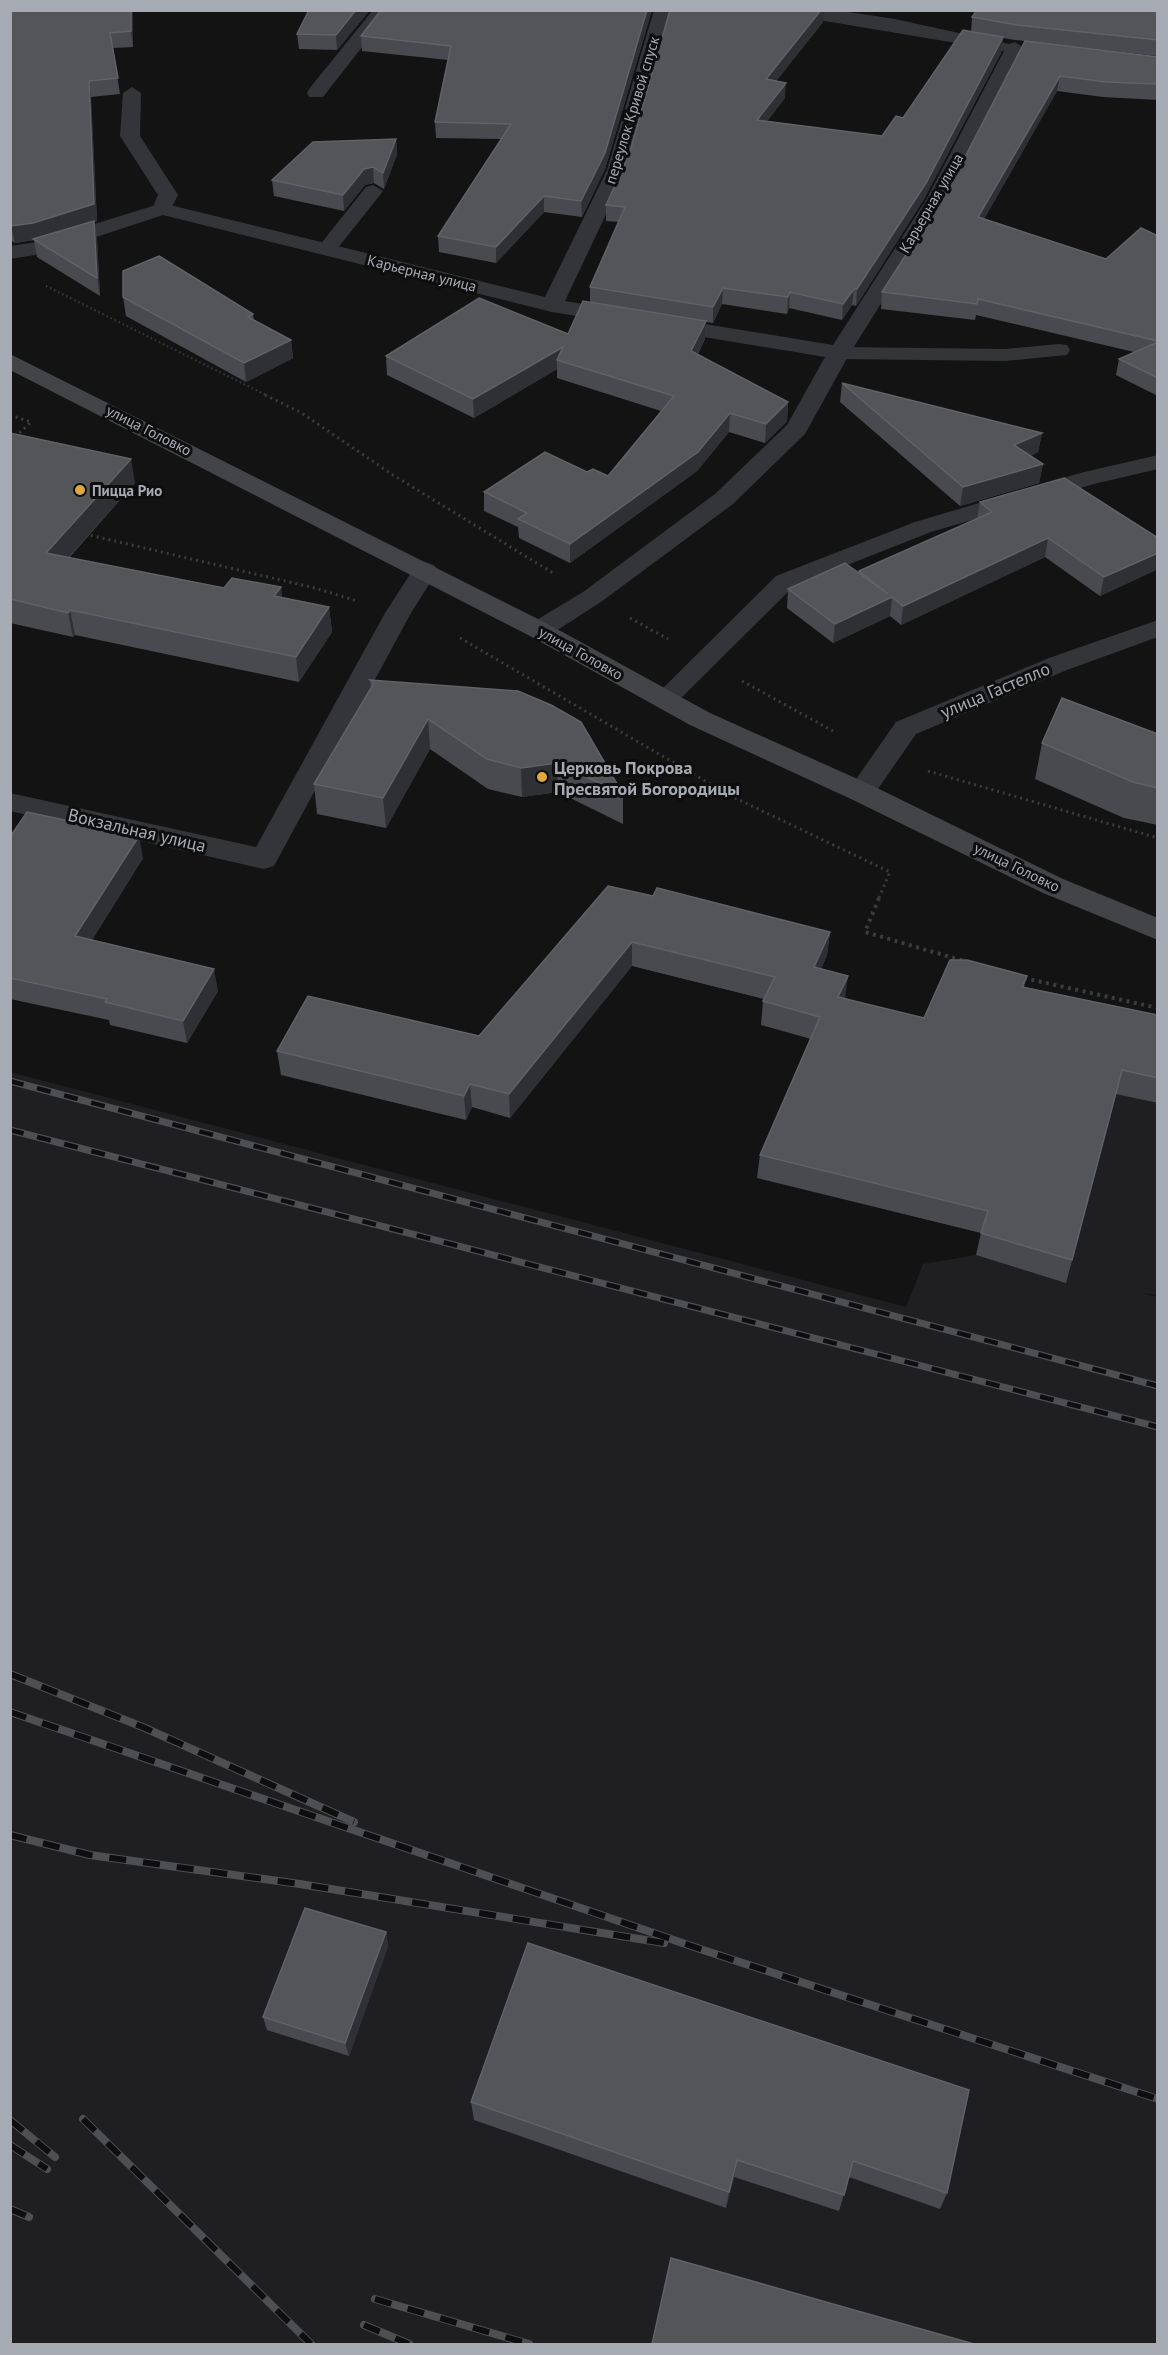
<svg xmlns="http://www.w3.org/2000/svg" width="1168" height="2355" viewBox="0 0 1168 2355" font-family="'PT Sans',sans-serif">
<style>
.built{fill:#1f1f21}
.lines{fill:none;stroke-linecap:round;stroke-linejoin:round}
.path-far2{stroke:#3a3c3f;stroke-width:2;stroke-dasharray:1.5 3;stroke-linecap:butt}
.path-far1{stroke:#3a3c3f;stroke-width:3;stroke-dasharray:2 4;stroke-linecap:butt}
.path{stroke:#3a3c3f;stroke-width:4;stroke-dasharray:3 4.5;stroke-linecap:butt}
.service{fill:#343539;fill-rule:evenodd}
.minor{fill:#343539;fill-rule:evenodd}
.secondary{fill:#424448;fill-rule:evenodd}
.rail-far1-casing{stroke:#4d4f53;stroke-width:7}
.rail-casing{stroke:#4d4f53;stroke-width:8}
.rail-far1{stroke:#0e0e0f;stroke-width:4.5;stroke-dasharray:14;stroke-linecap:butt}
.rail{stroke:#0e0e0f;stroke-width:6;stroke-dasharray:17;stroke-linecap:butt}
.wall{fill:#494a4f}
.shaded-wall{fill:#2f3033}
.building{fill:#535559;stroke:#606267;stroke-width:1.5}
.poi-dot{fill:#deaa40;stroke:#0e0e0f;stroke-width:2}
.labels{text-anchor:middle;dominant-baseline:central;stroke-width:6;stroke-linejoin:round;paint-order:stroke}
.far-street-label{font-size:15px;fill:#a6aab3;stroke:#0e0e0f}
.far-poi-label{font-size:15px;font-weight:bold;fill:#a6aab3;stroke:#0e0e0f;text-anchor:start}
.street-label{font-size:18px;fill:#a6aab3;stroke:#0e0e0f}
.poi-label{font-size:18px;font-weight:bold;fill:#a6aab3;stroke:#0e0e0f;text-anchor:start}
</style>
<rect width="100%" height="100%" fill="#131314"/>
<!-- built -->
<polygon class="built" points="1157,1040 1157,1295 1141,1293 1158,1297 1157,2344 11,2344 10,1072 906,1307 923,1264 976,1255"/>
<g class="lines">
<!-- path-far2 -->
<polyline class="path-far2" points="46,286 268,396"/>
<!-- path-far1 -->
<g class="path-far1">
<polyline points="265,395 300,412 393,475 553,573"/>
<polyline points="10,415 31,422 10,442"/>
<polyline points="85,534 315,588 357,601"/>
<polyline points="630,618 668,639"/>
<polyline points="460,638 731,796 890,872 878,900"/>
<polyline points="742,681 833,731"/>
<polyline points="928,771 1158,838"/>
</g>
<!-- path -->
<g class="path">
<polyline points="879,898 865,932 964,961"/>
<polyline points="1024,978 1158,1008"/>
</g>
<!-- service -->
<g class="service">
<polygon points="373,10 391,10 323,97 309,97 307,93 309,89"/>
<polygon points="132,87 141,93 140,136 178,195 169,213 155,213 152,209 158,195 120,136 123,93"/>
<polygon points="373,185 383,191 380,195 333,254 319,254 316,250 319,246 366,187"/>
<polygon points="1059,344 1067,345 1070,350 1067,355 1005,361 839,359 831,358 828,353 831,348 839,347 1005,349"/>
<polygon points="1158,455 1158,469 1094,484 931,532 794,586 674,705 665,707 656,705 652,699 776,576 915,522 1080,473"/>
</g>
<!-- minor -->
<g class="minor">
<polygon points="654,10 672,10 627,170 565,301 833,345 926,200 1004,51 795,16 786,10 835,10 895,19 1009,44 1015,42 1024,48 946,200 850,353 805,434 733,504 601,602 548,636 539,638 530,636 526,630 530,624 583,592 715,494 787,425 825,357 552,312 163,215 48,253 10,259 10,246 37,242 162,203 545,297 607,170"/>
<polygon points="425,562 434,565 438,570 411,613 274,866 264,869 10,811 10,793 256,847 385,613 416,565"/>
<polygon points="1158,620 1158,637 1067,670 916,734 871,799 861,801 851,799 847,792 896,722 1049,658"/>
</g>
<!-- secondary -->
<polygon class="secondary" points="10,354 548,624 710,713 871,785 1063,879 1158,918 1158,940 1043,893 851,799 690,725 530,636 10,370"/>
<defs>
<g id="rail-far1">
<polyline points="10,1081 1158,1386"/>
<polyline points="10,1130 1158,1427"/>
</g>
<g id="rail">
<polyline points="10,1674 145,1728 354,1822"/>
<polyline points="10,1712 700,1949 1158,2099"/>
<polyline points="10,1835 90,1855 300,1884 664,1943"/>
<polyline points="83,2119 311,2344"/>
<polyline points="10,2120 55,2157"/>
<polyline points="10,2145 47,2169"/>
<polyline points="10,2209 29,2217"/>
<polyline points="375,2299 529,2344"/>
<polyline points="364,2325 409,2344"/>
</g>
</defs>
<!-- rail-far1 casing -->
<use href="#rail-far1" class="rail-far1-casing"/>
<!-- rail casing -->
<use href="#rail" class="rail-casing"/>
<!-- rail-far1 -->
<use href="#rail-far1" class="rail-far1"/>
<!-- rail -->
<use href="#rail" class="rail"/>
</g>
<!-- wall -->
<g class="wall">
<polygon points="10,10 133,10 133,47 113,48 120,94 91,97 97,221 94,222 97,239 100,296 37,257 34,240 15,243 10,240"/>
<polygon points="370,10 337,50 299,49 297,34"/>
<polygon points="381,10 652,10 605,169 582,217 544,212 496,263 439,252 438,236 501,139 436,138 435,122 448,60 362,51 361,36"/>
<polygon points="1158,10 1158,56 1015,40 1003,38 1001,53 924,199 856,306 852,305 842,320 789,308 787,314 722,304 713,323 706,322 705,339 698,354 788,402 787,421 765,443 729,432 697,471 570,563 519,538 518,527 484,511 484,492 587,472 608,476 661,411 557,378 557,369 474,418 387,375 386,356 568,334 590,302 590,287 619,222 606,221 606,205 629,155 823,22 776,81 785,98 767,121 882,136 903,118 971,32 972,17"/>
<polygon points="1025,41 1158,57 1158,100 1103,97 1057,91 984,219 1106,259 1158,236 1158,396 1116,375 1119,359 1134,352 976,315 975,320 881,309 882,292 950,186"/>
<polygon points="396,139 397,154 384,189 374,183 365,185 344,211 274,196 272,180"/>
<polygon points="123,297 253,314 254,320 291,340 293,358 246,382 126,316"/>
<polygon points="842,383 1042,433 1038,452 1030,456 1043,464 1039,483 960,506 840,402"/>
<polygon points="10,433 135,483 69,558 224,588 281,587 282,598 329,607 332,632 299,682 75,635 73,637 10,623"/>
<polygon points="980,502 1158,538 1158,569 1100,596 1045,557 901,625 890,616 833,643 787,608 788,589 859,573 859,571 977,519"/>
<polygon points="370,680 518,691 623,794 623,824 558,792 522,797 488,789 430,749 386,828 317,814 314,784 371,690"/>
<polygon points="1158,734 1158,825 1124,818 1035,779 1042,743"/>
<polygon points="10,837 143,858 92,940 218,991 187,1043 110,1025 109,1020 10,999"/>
<polygon points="653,896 830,932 827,955 821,969 845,999 924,1018 1027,976 1024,987 1158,1015 1158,1103 1116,1094 1066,1283 976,1255 981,1233 757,1178 760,1155 811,1039 761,1025 763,1001 764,999 632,966 510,1118 472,1107 466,1120 281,1075 277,1051 479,1036"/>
<polygon points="386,1932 388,1946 349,2056 267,2030 263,2017"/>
<polygon points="528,1943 947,2193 940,2209 849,2177 839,2211 734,2177 726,2208 474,2120 471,2102"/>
</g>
<!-- shaded-wall -->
<g class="shaded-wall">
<polygon points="131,10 133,10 133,47 131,31"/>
<polygon points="356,10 370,10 337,50 336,35"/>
<polygon points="647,10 652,10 605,169 582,217 581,201"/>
<polygon points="821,10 824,10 823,22 765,95 766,79"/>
<polygon points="1003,37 1001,53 924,199 856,306 857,289"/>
<polygon points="1060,76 1057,91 976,233 978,217"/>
<polygon points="89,81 91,97 97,221 94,222 97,239 100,296 97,278 33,239 34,240 15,243 11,226"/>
<polygon points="786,83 785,98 756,136 757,120"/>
<polygon points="396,139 397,154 384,189 383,173"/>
<polygon points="373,167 374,183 365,185 344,211 343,195 364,169"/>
<polygon points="544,196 544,212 496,263 496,247"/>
<polygon points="723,288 722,304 713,323 713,307"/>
<polygon points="854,289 852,305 842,320 843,304"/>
<polygon points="790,292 789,308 787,314 788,297"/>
<polygon points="706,321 705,339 690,369 691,351"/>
<polygon points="291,340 293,358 246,382 244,363"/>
<polygon points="563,347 557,360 557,369 474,418 473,399"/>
<polygon points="788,402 787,421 765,443 766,424"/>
<polygon points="730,413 729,432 697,471 570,563 570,544"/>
<polygon points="1042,433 1038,452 1011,464 1014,445"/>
<polygon points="131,459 135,483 51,577 46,553"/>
<polygon points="1043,464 1039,483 960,506 963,487"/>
<polygon points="1048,538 1045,557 901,625 903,606"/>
<polygon points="1158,553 1158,569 1100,596 1104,577"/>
<polygon points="281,587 284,612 274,596"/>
<polygon points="892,597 890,616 833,643 835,624"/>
<polygon points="329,607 332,632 299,682 296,657"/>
<polygon points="70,610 75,635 73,637 68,613"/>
<polygon points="428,719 430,749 386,828 383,798"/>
<polygon points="557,763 558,792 522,797 521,768"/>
<polygon points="139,836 143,858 80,959 75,936"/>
<polygon points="830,932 827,955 812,991 814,967"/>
<polygon points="632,942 632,966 510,1118 509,1094"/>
<polygon points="214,969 218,991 187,1043 183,1021"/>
<polygon points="848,976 845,999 838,997"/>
<polygon points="470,1084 472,1107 466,1120 464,1096"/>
<polygon points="386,1932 388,1946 349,2056 345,2043"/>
<polygon points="737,2160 734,2177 726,2208 729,2192"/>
</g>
<!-- building -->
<g class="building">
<polygon points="10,10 131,10 131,31 110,33 118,78 89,81 94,204 33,223 11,226 10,226"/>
<polygon points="309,10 356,10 336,35 297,34"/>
<polygon points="381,10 647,10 605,153 581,201 544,196 496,247 438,236 511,124 435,122 451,46 361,36"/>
<polygon points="670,10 821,10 766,79 786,83 757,120 882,136 896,116 903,118 963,30 1003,37 926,183 857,289 854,289 843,304 790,292 788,297 723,288 713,307 590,287 625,207 606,205 629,155"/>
<polygon points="977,10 1158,10 1158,40 1017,25 972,17"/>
<polygon points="1025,41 1158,57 1158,84 1106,82 1060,76 978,217 1106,259 1141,228 1158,236 1158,341 978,299 977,304 882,292 950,186"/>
<polygon points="396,139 383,173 373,167 364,169 343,195 272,180 313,142"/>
<polygon points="94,221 97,278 33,239"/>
<polygon points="159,256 253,314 248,317 291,340 244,363 123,297 123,271"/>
<polygon points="479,298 568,334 583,301 706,321 691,351 788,402 766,424 730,413 698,452 570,544 518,519 527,513 484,492 545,452 587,472 593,469 608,476 674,396 557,360 563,347 473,399 386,356"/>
<polygon points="1158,342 1158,378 1119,359"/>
<polygon points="842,383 1042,433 1014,445 1043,464 963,487"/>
<polygon points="10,433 131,459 46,553 224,588 232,578 281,587 274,596 329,607 296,657 70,610 68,613 10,599"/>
<polygon points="1064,478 1158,538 1158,553 1104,577 1048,538 903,606 892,597 835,624 788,589 845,563 888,594 859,571 992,512 980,502"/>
<polygon points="370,680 518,691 551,705 581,722 623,794 557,763 521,768 487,759 428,719 383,798 314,784 374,683"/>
<polygon points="1062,698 1158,734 1158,788 1133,782 1042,743"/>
<polygon points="27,812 139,836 75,936 214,969 183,1021 105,1002 107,999 10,978 10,837"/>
<polygon points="608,886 653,896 657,888 830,932 814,967 848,976 838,997 924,1018 950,960 967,960 1027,976 1022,987 1158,1015 1158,1078 1122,1070 1072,1260 981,1233 988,1211 760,1155 820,1017 763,1001 775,977 632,942 509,1094 470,1084 464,1096 277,1051 308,996 479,1036"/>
<polygon points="305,1908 386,1932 345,2043 263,2017"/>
<polygon points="528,1943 969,2090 947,2193 853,2161 844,2195 737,2160 729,2192 471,2102"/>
<polygon points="671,2258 974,2344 652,2344"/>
</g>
<!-- markers -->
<g class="poi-dot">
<circle cx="80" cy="490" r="6"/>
<circle cx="542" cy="777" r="6"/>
</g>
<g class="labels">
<!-- far-street labels -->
<g class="far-street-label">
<text transform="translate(632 110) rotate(-73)">переулок Кривой спуск</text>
<text transform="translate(931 203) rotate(-60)">Карьерная улица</text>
<text transform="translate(422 273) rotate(14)">Карьерная улица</text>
<text transform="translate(149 430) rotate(27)">улица Головко</text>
<text transform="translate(581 653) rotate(29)">улица Головко</text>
<text transform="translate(1017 867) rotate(26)">улица Головко</text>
</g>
<!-- far-poi labels -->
<g class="far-poi-label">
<text x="92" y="490">Пицца Рио</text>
</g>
<!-- street labels -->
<g class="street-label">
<text transform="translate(995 690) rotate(-23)">улица Гастелло</text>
<text transform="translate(137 830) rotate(13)">Вокзальная улица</text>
</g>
<!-- poi labels -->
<g class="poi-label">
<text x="554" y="767">Церковь Покрова<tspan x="554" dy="21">Пресвятой Богородицы</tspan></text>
</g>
</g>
<!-- border -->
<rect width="1168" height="2355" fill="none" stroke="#a6aab3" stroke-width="24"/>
</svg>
